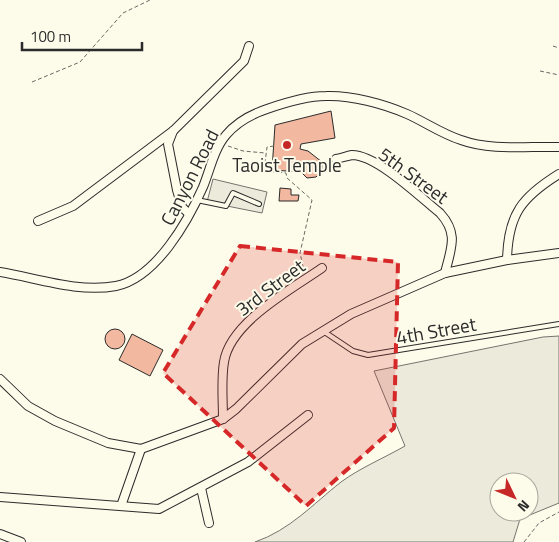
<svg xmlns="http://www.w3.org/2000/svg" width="559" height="542" viewBox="0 0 559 542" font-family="'Titillium Web',sans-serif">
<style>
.green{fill:#ecebdb;stroke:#74746e;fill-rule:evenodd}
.parking{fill:#eceadb;stroke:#74746e}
.building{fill:#f2b8a0;stroke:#2b2b2b}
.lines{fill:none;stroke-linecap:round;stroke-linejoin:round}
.service-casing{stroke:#2b2b2b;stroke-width:6}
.minor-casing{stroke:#2b2b2b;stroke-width:10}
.path{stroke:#6a6964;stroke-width:1;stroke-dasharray:4 2.5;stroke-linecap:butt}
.service{stroke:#fdfbea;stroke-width:4}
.minor{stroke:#fdfbea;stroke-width:8}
.marked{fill:#d62828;fill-opacity:0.2;stroke:#d62828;stroke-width:4;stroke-dasharray:10 6;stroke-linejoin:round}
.poi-dot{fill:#c62828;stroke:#fdfbea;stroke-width:2}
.labels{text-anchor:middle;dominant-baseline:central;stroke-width:4;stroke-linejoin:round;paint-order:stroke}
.poi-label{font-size:19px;fill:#2b2b2b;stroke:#fdfbea}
.street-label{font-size:19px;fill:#2b2b2b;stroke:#fdfbea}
</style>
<rect width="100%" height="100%" fill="#fdfbea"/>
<!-- green -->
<path class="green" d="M559 336V503L520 519 513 542H255C290 530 313 504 341 482 360 468 384 458 405 446L374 371 543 337ZM499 482H529V512H499Z"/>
<!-- parking -->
<polygon class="parking" points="213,179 267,192 262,213 207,202"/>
<!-- building -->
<g class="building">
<polygon points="331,111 335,138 301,144 300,149 308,151 322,162 322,171 316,177 307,178 301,172 272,170 275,125"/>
<polygon points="280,188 291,189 291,195 299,195 298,201 279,201"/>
<circle cx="115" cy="339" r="10"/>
<polygon points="132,334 163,350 150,376 119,360"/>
</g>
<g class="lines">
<defs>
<g id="service">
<polyline points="197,200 226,206 233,193 259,204"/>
<polyline points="323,331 353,351 368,355 559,324"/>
</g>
<g id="minor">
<polyline points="173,131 168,144 177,190 182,207 189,214"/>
<path d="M336 159C341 158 347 156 352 155 377 155 420 197 440 213 459 234 451 248 445 273"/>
<polyline points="38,221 73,206 173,131 244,61 249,46"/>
<path d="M507 260C508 214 522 197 559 174"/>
<path d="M0 272C37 278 78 293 116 286 156 278 188 221 203 187 210 170 214 149 226 135 236 123 252 114 267 109 284 103 307 96 326 96 351 95 384 104 407 114 425 122 442 134 461 140 491 151 528 146 559 147"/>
<polyline points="0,379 28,406 55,421 108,443 141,449 223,419 236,409 302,344 351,314 445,273 507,260 559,253"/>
<path d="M223 419C223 401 221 380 224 362 230 322 292 289 322 268"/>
<polyline points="201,488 209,523"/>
<polyline points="0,497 159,509 248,462 308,415"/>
<polyline points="121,506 141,449"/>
<polyline points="0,534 21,542"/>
</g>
</defs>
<!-- service casing -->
<use href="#service" class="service-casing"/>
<!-- minor casing -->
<use href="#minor" class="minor-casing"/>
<!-- path -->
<g class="path">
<polyline points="553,46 559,48"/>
<polyline points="540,71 559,75"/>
<polyline points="32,82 80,62 123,13 150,0"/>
<polyline points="228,146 243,151 265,153"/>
<polyline points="274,146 267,147 264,171 286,173 287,178 312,200 300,253 304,271"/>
<polyline points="524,542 539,523 559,512"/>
</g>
<!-- service -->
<use href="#service" class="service"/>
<!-- minor -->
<use href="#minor" class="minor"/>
</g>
<!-- marked area -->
<path class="marked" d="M240 246 398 262 394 428 306 506 163 373Z"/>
<!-- markers -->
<circle class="poi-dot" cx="287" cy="145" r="5"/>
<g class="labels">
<!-- poi labels -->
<g class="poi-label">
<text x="287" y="164">Taoist Temple</text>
</g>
<!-- street labels -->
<g class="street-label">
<text transform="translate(414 175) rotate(36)">5th Street</text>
<text transform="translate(189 177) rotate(-63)">Canyon Road</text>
<text transform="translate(270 287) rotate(-37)">3rd Street</text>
<text transform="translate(436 330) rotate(-10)">4th Street</text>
</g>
</g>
<!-- north arrow -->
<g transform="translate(514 497) rotate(133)"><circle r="24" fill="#fdfbea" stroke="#a9a89e"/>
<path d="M0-4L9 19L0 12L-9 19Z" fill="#c62828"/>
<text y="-8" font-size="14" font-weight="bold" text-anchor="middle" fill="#2b2b2b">N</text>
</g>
<!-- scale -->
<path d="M22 42v8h120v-8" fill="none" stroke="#2b2b2b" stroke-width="2.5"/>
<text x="30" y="42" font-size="15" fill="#2b2b2b" stroke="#fdfbea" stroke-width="4" paint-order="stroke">100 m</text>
</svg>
